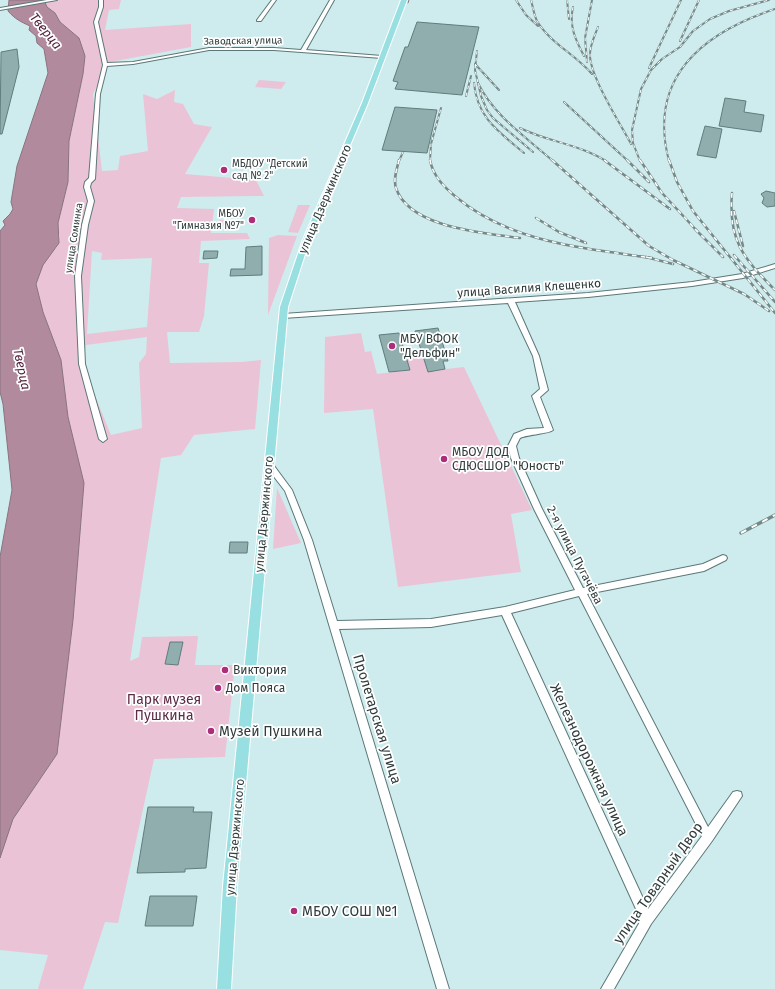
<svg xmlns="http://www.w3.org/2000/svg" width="775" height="989" viewBox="0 0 775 989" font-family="'Fira Sans',sans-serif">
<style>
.green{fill:#ebc3d6;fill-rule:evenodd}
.water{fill:#b18b9d;stroke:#8a7380}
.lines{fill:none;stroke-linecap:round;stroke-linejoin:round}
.stream{stroke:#8a7380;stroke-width:1}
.building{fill:#91aeaf;stroke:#607c7c}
.minor-casing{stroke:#5c7778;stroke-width:2}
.major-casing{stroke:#fff;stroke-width:2}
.minor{fill:#fff;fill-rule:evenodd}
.major{fill:#97dfe0;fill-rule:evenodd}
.rail-far2-casing{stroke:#758989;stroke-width:2}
.rail-far1-casing{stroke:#758989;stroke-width:2.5}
.rail-casing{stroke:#758989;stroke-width:3.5}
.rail-far2{stroke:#fff;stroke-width:1;stroke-dasharray:3.5;stroke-linecap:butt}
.rail-far1{stroke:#fff;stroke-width:1.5;stroke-dasharray:4.5;stroke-linecap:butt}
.rail{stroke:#fff;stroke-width:2;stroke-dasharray:6;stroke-linecap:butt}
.poi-dot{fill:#ae2d7a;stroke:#fff;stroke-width:1.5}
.labels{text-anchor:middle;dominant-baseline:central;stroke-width:3.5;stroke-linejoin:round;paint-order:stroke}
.far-street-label{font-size:10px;fill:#303c3c;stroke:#fff}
.far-poi-label{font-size:10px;fill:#303c3c;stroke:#fff;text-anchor:start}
.street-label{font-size:12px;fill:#303c3c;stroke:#fff}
.poi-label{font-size:12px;fill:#303c3c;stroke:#fff;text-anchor:start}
.water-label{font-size:13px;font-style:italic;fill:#511f3a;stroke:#fff}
.near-park-label{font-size:14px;fill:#5d2b46;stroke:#fff}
.near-street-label{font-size:14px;fill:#303c3c;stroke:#fff}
.near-poi-label{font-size:14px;fill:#303c3c;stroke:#fff;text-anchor:start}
</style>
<rect width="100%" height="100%" fill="#ceeced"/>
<!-- green -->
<g class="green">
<path d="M44 0H121L119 9 109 10 105 30 191 24V47L110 62 93 94 102 171 118 170 120 156 148 151 143 94 157 99 175 90 174 102 183 104 194 124 212 127 185 174 256 180 264 196 181 197 177 208 214 209 211 233H247L250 239 201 241 199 263H209L204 316 199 332H167L170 363 241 362 261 360 255 429 194 435 181 455 161 458 130 661 139 657 142 637 198 636 195 665H235L225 757 154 759 118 923 105 922 83 989H38L48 955 0 950V858L13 819 57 754 68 417 61 360 43 312 36 284 43 265 48 256 57 247 60 236 57 229 58 223 68 182 69 141 83 74 79 38 60 22 55 13 47 7ZM92 251 102 253 101 260 152 258 147 327 87 334ZM147 337 146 354 139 363 142 428 111 435 82 364 86 345Z"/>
<polygon points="259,80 286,82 281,89 255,87"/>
<polygon points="298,205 310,205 298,233 288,232"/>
<polygon points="220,220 245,220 244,226 219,226"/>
<polygon points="278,235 297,236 268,315 269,238"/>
<polygon points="361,333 365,352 371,351 377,374 409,370 406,357 423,355 428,371 464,367 532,510 511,514 521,572 398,587 373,409 324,413 325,337"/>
<polygon points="277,488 301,543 273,549"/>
</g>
<!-- water -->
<path class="water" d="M9 0H44L47 7 55 13 60 22 79 38 85 56 83 74 69 141 68 182 58 223 59 243 43 265 36 284 43 312 61 360 68 417 84 483 73 620 57 754 13 819 0 858V557L12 490 3 404 0 392V231L5 225 3 221 10 214 13 209 11 202 17 166 48 73 44 49 37 43 36 36 29 30 30 26C21 22 15 19 8 11Z"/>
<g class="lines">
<!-- stream -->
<polyline class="stream" points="408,3 409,0"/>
</g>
<!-- building -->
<g class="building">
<polygon points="417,22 479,27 462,95 395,89 398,82 393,81 405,47 408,47"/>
<polygon points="17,49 19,67 2,134 0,134 1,52"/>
<polygon points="725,98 746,101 744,112 764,115 761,132 719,126"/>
<polygon points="395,107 437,110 427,153 382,150"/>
<polygon points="705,126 722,129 716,158 697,155"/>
<polygon points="766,191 775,193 775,206 767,207 762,203 764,198 761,194"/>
<polygon points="262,246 262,275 230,276 231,269 245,269 246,247"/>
<polygon points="204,251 218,251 217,258 203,259"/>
<polygon points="438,328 448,361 443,361 445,369 428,372 415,331"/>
<polygon points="399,333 410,370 389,372 379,335"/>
<polygon points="230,542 248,542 247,553 229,553"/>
<polygon points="170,642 183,642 178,665 165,664"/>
<polygon points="148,807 194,807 193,812 212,812 206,868 185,869 185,872 137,873"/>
<polygon points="150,896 197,896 193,926 145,926"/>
</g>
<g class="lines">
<defs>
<g id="minor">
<polygon points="47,0 57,0 0,10 0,8"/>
<polygon points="99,0 103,0 103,7 98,22 107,63 133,62 209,48 274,48 301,50 330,0 334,0 306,50 382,56 384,57 382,58 274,50 209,50 133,64 107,66 100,94 95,179 91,183 90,187 94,201 88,225 81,276 85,364 107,439 103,442 99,439 79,364 75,276 82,225 88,201 84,187 85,182 89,178 96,94 103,65 94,22 99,7"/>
<polygon points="272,0 276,0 261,21 257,21 257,20"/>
<path d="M775 264V268L743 278 692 286 588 297 515 302 539 356 548 390 540 397 553 430C548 434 529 434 520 438L516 446 519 458 542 509 583 588 703 564 723 555 726 556 727 558 726 560 704 571 587 594 708 827 733 792 737 791 741 792 742 796 712 841 651 924 614 989H601L641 920 502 615 431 627 339 629 449 989H437L304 540 285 491 265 465 269 462 272 463 292 490 312 540 337 621 431 619 505 607 575 590 534 509 511 458 508 446 514 434 527 429 544 428 532 396 540 389 533 356 508 303 283 318 280 316 283 314 588 293 692 282 742 274ZM579 596 702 836 648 909 511 613Z"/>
</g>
<polygon id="major" points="401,0 407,0 368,103 309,242 288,307 237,886 231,989 217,989 223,886 280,307 302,242 362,103"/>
</defs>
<!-- minor casing -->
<use href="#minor" class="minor-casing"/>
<!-- major casing -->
<use href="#major" class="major-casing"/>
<!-- minor -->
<use href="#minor" class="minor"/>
<!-- major -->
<use href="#major" class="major"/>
<defs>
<g id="rail-far2">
<polyline points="516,0 526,15 538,26"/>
<path d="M531 0C533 7 534 15 537 21 550 43 576 55 592 74"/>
<polyline points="567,0 569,19"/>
<path d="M573 7C569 26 575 39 584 56"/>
<path d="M598 27C595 35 590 45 590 54 589 75 620 123 631 144"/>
<polyline points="680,41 699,0"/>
<polyline points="477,51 475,70 481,96 487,110 493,118 533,152"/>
<polyline points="587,62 585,38 592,0"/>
<polyline points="475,64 499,90"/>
<polyline points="649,68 681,0"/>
<path d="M474 83C477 118 499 132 524 153"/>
<path d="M478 83C494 116 526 137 553 161"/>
<polyline points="466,96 471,76"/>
<polyline points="564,102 628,161"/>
<path d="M520 128C548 142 579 144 606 161"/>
<polyline points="399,161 403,152"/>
<polyline points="430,161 431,144 441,108"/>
<polyline points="640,161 633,143 632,130 641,89 651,70 662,59 680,47 693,31 710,19 729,11 769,0"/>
<path d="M669 161C647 78 702 33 775 9"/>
</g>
<g id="rail-far1">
<path d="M399 160C397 169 393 179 396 188 409 228 485 233 520 238"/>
<path d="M430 160C433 176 444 187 456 197 511 243 584 248 652 258"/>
<polyline points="552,160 649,246 673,260 744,294 769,311"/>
<polyline points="604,160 670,209"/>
<polyline points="627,160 649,182"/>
<polyline points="640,160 662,193 698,232"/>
<polyline points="669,160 677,182 693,211 775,313"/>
<path d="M732 193C728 240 743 258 775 290"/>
<polyline points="734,211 743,246"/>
<polyline points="536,218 559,232 586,243"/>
<polyline points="695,229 723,257"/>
<polyline points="734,255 775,302"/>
<polyline points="646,257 673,264"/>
</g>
<polyline id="rail" points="741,533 775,515"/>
</defs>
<!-- rail-far2 casing -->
<use href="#rail-far2" class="rail-far2-casing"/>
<!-- rail-far1 casing -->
<use href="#rail-far1" class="rail-far1-casing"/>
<!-- rail casing -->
<use href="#rail" class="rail-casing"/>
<!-- rail-far2 -->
<use href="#rail-far2" class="rail-far2"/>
<!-- rail-far1 -->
<use href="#rail-far1" class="rail-far1"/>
<!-- rail -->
<use href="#rail" class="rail"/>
</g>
<!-- markers -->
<g class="poi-dot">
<circle cx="224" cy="170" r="4"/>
<circle cx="252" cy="220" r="4"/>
<circle cx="392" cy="346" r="4"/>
<circle cx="444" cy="459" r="4"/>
<circle cx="225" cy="670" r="4"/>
<circle cx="218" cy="688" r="4"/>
<circle cx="211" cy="731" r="4"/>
<circle cx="294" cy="911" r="4"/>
</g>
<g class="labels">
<!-- far-street labels -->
<g class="far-street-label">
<text transform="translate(243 41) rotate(-1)">Заводская улица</text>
<text transform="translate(74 238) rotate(-81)">улица Соминка</text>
</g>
<!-- far-poi labels -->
<g class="far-poi-label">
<text x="232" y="164">МБДОУ "Детский<tspan x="232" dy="12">сад № 2"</tspan></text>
<text x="244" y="214" text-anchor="end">МБОУ<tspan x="244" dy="12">"Гимназия №7"</tspan></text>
</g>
<!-- street labels -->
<g class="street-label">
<text transform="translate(325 199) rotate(-67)">улица Дзержинского</text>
<text transform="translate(529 288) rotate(-4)">улица Василия Клещенко</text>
<text transform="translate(264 514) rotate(-85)">улица Дзержинского</text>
<text transform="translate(575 555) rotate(63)">2-я улица Пугачёва</text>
<text transform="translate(235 837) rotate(-85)">улица Дзержинского</text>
</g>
<!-- poi labels -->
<g class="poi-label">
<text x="400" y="339">МБУ ВФОК<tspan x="400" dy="14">"Дельфин"</tspan></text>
<text x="452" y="452">МБОУ ДОД<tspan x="452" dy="14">СДЮСШОР "Юность"</tspan></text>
<text x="233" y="670">Виктория</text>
<text x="226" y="688">Дом Пояса</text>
</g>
<!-- water labels -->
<g class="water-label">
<text transform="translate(46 31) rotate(51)">Тверца</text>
<text transform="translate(22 369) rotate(78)">Тверца</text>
</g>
<!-- near-park labels -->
<g class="near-park-label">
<text x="164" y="699">Парк музея<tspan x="164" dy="16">Пушкина</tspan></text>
</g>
<!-- near-street labels -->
<g class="near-street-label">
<text transform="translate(377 719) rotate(73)">Пролетарская улица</text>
<text transform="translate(589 760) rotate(65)">Железнодорожная улица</text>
<text transform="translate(658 883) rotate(-55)">улица Товарный Двор</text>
</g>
<!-- near-poi labels -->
<g class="near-poi-label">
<text x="219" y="731">Музей Пушкина</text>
<text x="302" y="911">МБОУ СОШ №1</text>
</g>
</g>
</svg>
